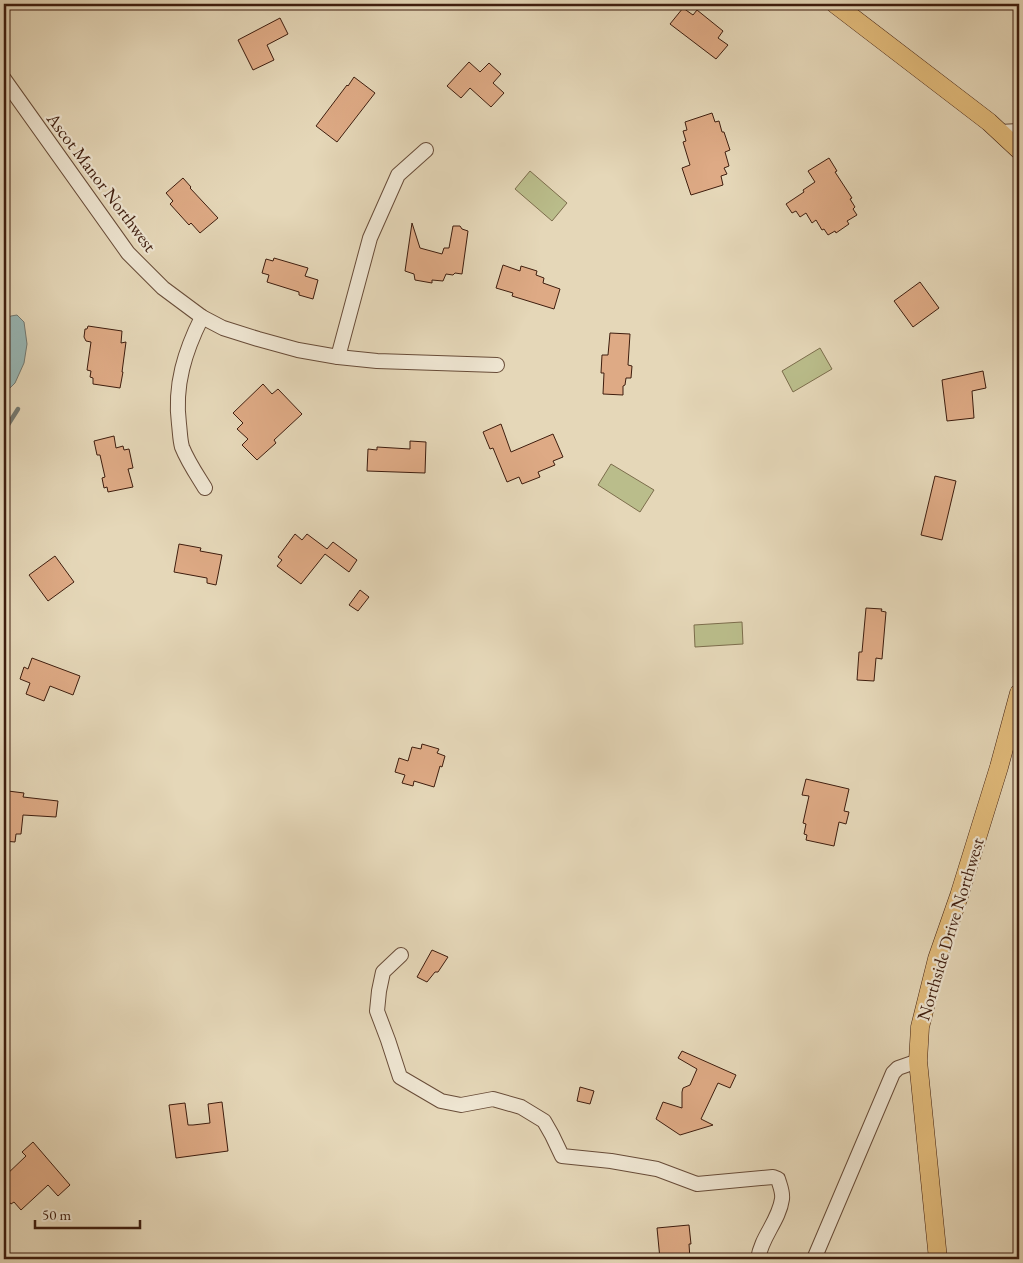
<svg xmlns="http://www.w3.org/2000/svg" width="1023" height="1263" viewBox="0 0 1023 1263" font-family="'EB Garamond',serif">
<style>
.green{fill:#babd8b;stroke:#7c6d4c}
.water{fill:#98b8b7;stroke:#747a73}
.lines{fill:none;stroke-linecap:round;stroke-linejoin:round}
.stream{stroke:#747a73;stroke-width:4.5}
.building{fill:#deaa85;stroke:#3e1d0e}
.minor-casing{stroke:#684c38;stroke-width:16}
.major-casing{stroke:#3e1d0e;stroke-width:19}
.minor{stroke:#eee5d1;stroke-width:14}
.major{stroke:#e2bc7c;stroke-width:18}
.labels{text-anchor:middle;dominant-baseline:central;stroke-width:4.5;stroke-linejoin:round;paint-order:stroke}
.street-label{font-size:18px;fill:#3e1d0e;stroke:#eee5d1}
</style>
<rect width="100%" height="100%" fill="#e5d7b8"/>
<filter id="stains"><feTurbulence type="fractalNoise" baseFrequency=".004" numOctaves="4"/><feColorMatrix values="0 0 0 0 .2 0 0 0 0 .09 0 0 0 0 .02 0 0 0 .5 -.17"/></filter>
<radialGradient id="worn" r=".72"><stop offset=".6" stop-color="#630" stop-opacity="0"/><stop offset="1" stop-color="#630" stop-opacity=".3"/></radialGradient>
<!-- green -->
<g class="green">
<polygon points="530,171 567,203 552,221 515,189"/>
<polygon points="820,348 832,369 793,392 782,371"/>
<polygon points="611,464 654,490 640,512 598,485"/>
<polygon points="742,622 743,644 695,647 694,625"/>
</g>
<!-- water -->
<polygon class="water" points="17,315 24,322 27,344 24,363 15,383 4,394 4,320 11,316"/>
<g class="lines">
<!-- stream -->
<polyline class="stream" points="4,431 18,409"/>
</g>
<!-- building -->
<g class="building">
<polygon points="683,8 693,15 697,10 723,31 718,38 728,45 716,59 670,24"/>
<polygon points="280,18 288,34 267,45 274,60 253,70 238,40"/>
<polygon points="469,62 480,72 489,63 501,74 493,83 504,93 491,107 470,88 461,98 447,86"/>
<polygon points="354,77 375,93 337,142 316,126 347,85 348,86"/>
<polygon points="712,113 715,122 719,121 722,132 724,132 730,150 725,152 729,166 724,168 727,174 721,176 723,185 691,195 682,168 690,165 683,142 686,141 683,131 687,130 685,122"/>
<polygon points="829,158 837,171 835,172 852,198 850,199 855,207 853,209 857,215 847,221 849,224 836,233 835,231 828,235 824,229 822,230 816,220 812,223 806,213 800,217 796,211 792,213 786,204 804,192 803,190 815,182 808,171"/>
<polygon points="183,178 191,187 190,188 218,218 200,233 191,223 189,225 170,204 173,201 166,193"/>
<polygon points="412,223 420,248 442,254 444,248 449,248 453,226 460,226 462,229 468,231 462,274 455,273 453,275 446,274 443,281 432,280 432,283 415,280 414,274 405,271"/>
<polygon points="274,258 308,268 305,276 318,280 313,299 299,295 299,292 267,282 269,275 262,273 266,259 273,261"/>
<polygon points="503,265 520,271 521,266 537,271 536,275 544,278 543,283 560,289 554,309 512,296 513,293 496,288"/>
<polygon points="920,282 939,308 913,327 894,301"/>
<polygon points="88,326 122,331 121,343 126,342 122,372 123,372 120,388 93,384 93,378 90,377 91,371 87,370 91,342 86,341 84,337 85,329 87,329"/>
<polygon points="610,333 630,334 628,365 632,366 631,378 626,378 625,385 623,386 623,395 603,394 604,373 601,373 602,355 608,355"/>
<polygon points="983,371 986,388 972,391 974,418 947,421 942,380"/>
<polygon points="263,384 272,394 278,389 302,414 274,440 276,443 257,460 242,445 248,439 237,429 243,423 233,413"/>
<polygon points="501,424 511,452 553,434 563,457 553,461 555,465 538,472 540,477 522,484 519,477 507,482 493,448 490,449 483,432"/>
<polygon points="114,436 116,448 123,446 124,450 129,449 133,468 128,469 133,487 108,492 107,487 104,488 102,478 105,477 100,455 97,455 94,441"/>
<polygon points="410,441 426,442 425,473 367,471 368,449 377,450 377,447 410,449"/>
<polygon points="935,476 956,481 942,540 921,535"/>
<polygon points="295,534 302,540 307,534 327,549 333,542 357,560 349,572 325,554 301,584 277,566 282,560 278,557"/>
<polygon points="179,544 201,548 200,551 222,555 216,585 207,583 207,578 174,572"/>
<polygon points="55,556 74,582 48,601 29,575"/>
<polygon points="360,590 369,597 358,611 349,605"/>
<polygon points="866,608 882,609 881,611 886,612 882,659 876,658 874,681 857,680 859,652 862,652"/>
<polygon points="32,658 80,676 73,695 50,686 44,701 26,694 30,683 20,679 24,667 28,669"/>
<polygon points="422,744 439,749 437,753 445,756 442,767 440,766 434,787 414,781 413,786 402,783 405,775 395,772 399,758 408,761 412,747 421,749"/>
<polygon points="806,779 849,789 844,811 849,812 846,824 839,822 834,846 806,840 807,835 804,834 806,824 803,823 809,796 802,795"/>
<polygon points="8,791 24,793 23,797 58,801 56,817 23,815 21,834 16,834 15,842 4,841 4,799 6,799"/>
<polygon points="432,950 448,957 438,972 435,972 427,982 417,977"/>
<polygon points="682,1051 736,1075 730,1088 718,1083 701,1119 713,1125 680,1135 656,1119 663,1102 682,1108 682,1092 683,1088 690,1085 697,1069 678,1058"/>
<polygon points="580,1087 594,1091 590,1104 577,1101"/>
<polygon points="222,1102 228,1151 176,1158 169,1105 185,1103 188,1125 193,1125 210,1123 208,1104"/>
<polygon points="33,1142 70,1185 58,1196 48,1185 21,1210 14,1202 11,1204 4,1196 4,1177 26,1156 22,1152"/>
<polygon points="689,1225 691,1244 689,1244 690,1259 660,1259 657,1228"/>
</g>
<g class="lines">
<defs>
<g id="minor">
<polyline points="4,79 128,253 163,288 202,317 223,328 258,339 298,350 338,357 377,361 497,365"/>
<polyline points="1000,132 1019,131"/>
<path d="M202 317C185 351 174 385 179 424 180 432 180 440 182 447 188 462 197 475 205 488"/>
<polyline points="338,357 370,238 398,175 426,150"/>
<path d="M401 955 383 972 379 991 377 1011 388 1040 400 1077 441 1101 461 1105 493 1099 521 1107 544 1121 552 1135 562 1156 611 1161 657 1169 697 1184 773 1177 778 1179C780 1186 783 1192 782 1199 779 1221 761 1237 758 1259"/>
<polyline points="814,1259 893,1073 898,1068 918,1061"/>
</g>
<g id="major">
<polyline points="835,4 989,122 1019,150"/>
<polyline points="938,1259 918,1061 920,1027 937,959 959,896 999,767 1019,693"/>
</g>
</defs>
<!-- minor casing -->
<use href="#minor" class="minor-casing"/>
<!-- major casing -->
<use href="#major" class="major-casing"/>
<!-- minor -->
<use href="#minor" class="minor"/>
<!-- major -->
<use href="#major" class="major"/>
</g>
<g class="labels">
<!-- street labels -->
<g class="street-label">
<text transform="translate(102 182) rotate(53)">Ascot Manor Northwest</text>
<text transform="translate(950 929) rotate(-73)">Northside Drive Northwest</text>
</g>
</g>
<!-- margin -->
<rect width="1023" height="1263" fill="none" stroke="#e5d7b8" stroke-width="20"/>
<rect x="5" y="5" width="1013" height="1253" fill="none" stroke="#3e1d0e" stroke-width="2.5"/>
<rect x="10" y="10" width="1003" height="1243" fill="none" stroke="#3e1d0e"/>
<!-- scale -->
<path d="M35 1220v8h105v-8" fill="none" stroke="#3e1d0e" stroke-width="2.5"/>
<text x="42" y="1220" font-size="15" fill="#3e1d0e" stroke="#eee5d1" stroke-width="4" paint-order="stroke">50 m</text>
<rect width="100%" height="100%" filter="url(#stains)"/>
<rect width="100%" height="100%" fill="url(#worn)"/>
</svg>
